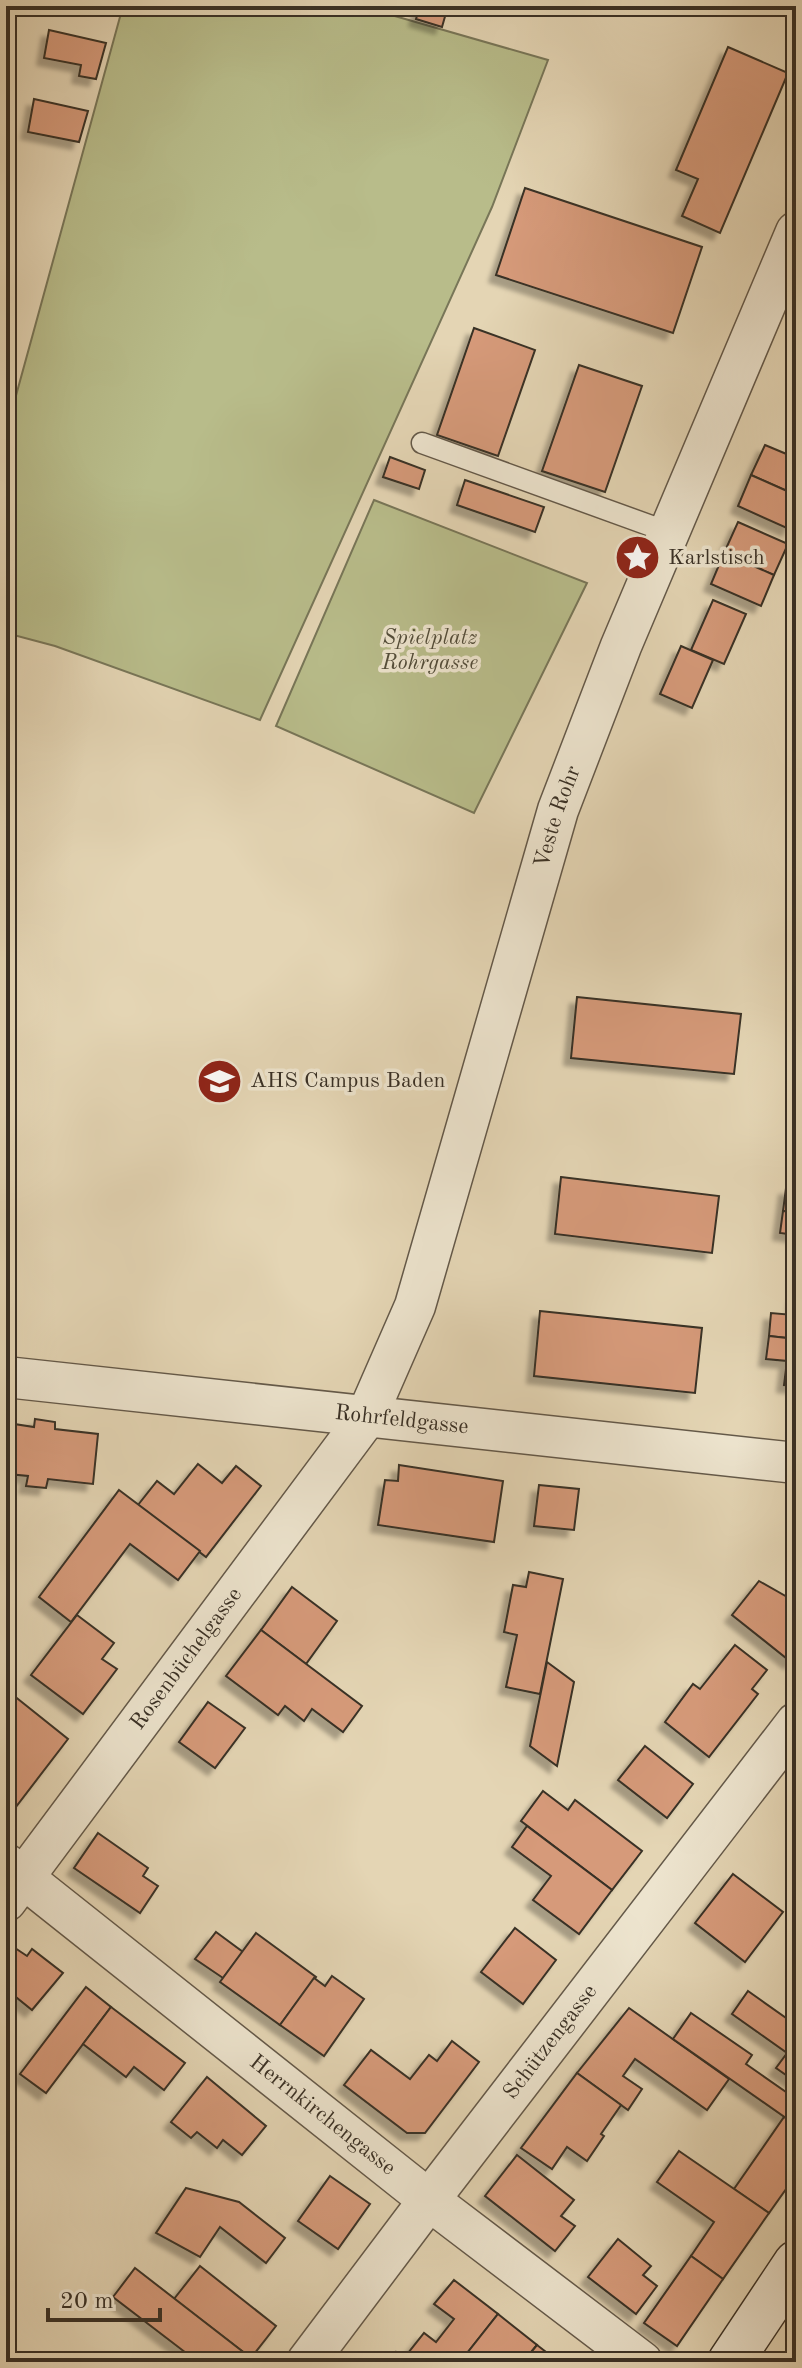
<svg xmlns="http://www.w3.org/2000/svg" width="802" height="2368" viewBox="0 0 802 2368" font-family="'Old Standard TT',serif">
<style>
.green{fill:#b8bc8a;stroke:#787658;stroke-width:2}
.building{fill:#d69a7a;stroke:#393025;stroke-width:2;filter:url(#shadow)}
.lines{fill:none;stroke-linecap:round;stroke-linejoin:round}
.lane-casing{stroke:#645949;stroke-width:23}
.street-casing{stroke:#645949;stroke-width:43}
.secondary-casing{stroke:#393025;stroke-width:47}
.lane{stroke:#ede4ce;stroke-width:20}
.street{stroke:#ede4ce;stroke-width:40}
.secondary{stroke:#ede4ce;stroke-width:44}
.labels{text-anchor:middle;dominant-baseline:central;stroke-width:7;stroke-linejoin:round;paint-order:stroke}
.poi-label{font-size:22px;fill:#393025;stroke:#ede4ce;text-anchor:start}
.park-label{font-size:22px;font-style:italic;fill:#524c39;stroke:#ede4ce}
.street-label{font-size:22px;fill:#393025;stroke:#ede4ce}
</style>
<defs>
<filter id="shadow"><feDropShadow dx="-7" dy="7" stdDeviation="2" flood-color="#0004"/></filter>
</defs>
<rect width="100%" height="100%" fill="#e4d5b4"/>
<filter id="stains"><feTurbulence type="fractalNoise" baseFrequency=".0025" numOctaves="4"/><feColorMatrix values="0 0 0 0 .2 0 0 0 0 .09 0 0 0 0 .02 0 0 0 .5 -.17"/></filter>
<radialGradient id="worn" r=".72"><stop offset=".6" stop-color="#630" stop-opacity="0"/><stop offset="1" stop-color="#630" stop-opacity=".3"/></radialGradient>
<!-- green -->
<g class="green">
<polygon points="123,6 360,6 548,60 492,207 260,720 55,646 6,633 6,432"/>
<polygon points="374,500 587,583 474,813 276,726"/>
</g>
<!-- building -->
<g class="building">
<polygon points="420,6 448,6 442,27 416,19"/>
<polygon points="49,30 106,43 96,79 79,76 81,65 44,58"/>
<polygon points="728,47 788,73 720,233 682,216 698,179 676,170"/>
<polygon points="34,99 88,111 79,142 28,132"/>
<polygon points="525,188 702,247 673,333 496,275"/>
<polygon points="474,328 535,350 498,456 437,435"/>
<polygon points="579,365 642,386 605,492 542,471"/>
<polygon points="765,445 796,458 796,495 751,475"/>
<polygon points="390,457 425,470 419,489 383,477"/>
<polygon points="751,475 796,495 796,513 789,529 738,506"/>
<polygon points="465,480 544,507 535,532 457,505"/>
<polygon points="738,522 788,544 774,575 724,553"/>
<polygon points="724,553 774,575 761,606 711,584"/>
<polygon points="713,600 746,614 724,664 691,650"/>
<polygon points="681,646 713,660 692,708 660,694"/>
<polygon points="577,997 741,1014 734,1074 571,1058"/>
<polygon points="561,1177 719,1196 712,1253 555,1234"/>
<polygon points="786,1188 796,1189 796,1212 783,1211"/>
<polygon points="783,1211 796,1212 796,1235 780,1233"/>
<polygon points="795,1294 796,1339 769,1336 771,1313 793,1315"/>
<polygon points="540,1311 702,1328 695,1393 534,1376"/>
<polygon points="769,1336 796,1339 796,1386 784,1385 787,1361 766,1359"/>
<polygon points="35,1419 55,1422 55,1429 98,1434 93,1484 48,1479 46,1488 26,1486 28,1476 8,1474 14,1424 34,1427"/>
<polygon points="6,1423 14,1424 6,1491"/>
<polygon points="198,1464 222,1483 236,1466 261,1486 206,1557 138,1505 157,1481 174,1494"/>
<polygon points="399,1465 503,1481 494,1542 378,1525 385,1480 398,1481"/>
<polygon points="539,1485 579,1489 574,1530 534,1526"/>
<polygon points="119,1490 200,1551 178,1580 130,1544 71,1622 39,1597"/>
<polygon points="529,1572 563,1579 540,1694 506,1687 517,1635 504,1632 513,1585 526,1587"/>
<polygon points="759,1581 796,1602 796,1656 791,1662 732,1615"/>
<polygon points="292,1587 337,1621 306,1664 261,1630"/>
<polygon points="77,1615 114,1643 102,1659 117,1669 83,1714 31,1675"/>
<polygon points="261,1630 362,1706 343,1732 312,1709 304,1721 285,1706 278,1715 226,1676"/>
<polygon points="735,1645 767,1670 752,1689 758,1694 709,1757 665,1722 693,1684 700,1689"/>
<polygon points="547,1662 574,1682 557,1766 530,1746"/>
<polygon points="13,1695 68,1739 12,1812 6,1807 6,1704"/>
<polygon points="208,1702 245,1728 215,1768 179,1742"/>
<polygon points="645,1746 693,1784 667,1818 618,1780"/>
<polygon points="543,1791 568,1810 575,1800 642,1851 612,1890 521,1821"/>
<polygon points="527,1826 612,1890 579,1934 533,1900 551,1876 512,1847"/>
<polygon points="98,1833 148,1868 143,1876 158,1886 140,1913 74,1868"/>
<polygon points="733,1874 783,1912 745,1962 695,1923"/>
<polygon points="515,1928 556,1960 523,2004 481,1972"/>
<polygon points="216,1932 243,1952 223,1978 195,1959"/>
<polygon points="256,1933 316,1977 280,2025 220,1982"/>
<polygon points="15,1948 27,1956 32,1949 63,1973 32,2010 6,1989 6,1959"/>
<polygon points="332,1976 364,1999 324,2056 280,2025 314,1978 325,1986"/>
<polygon points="86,1987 111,2007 46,2093 20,2074"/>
<polygon points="748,1991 796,2025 796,2082 776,2068 787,2053 732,2014"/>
<polygon points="111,2007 185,2063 164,2090 134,2067 126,2077 83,2044"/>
<polygon points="629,2008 729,2079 707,2110 635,2059 623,2076 642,2089 628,2110 577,2073"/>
<polygon points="691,2013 752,2055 746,2064 796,2099 796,2125 673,2039"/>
<polygon points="452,2041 479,2062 425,2133 407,2133 344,2085 371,2050 410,2079 429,2055 437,2061"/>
<polygon points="577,2073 621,2105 601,2134 604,2136 587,2161 567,2147 552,2169 521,2148"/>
<polygon points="207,2077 266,2126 242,2155 223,2140 217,2148 197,2132 191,2138 171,2122"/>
<polygon points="784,2117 796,2125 796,2175 769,2213 734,2189"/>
<polygon points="679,2151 769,2213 723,2279 691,2256 714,2222 657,2182"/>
<polygon points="517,2155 574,2200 561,2216 575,2226 555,2251 485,2196"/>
<polygon points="330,2176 370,2204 338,2249 298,2221"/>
<polygon points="186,2188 239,2202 285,2238 266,2263 220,2227 200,2257 156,2233"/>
<polygon points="618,2239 651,2266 643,2275 657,2286 636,2314 588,2277"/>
<polygon points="691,2256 723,2279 677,2346 644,2323"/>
<polygon points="200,2266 276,2326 251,2358 174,2299"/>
<polygon points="135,2268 251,2358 248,2362 191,2362 194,2359 113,2297"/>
<polygon points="454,2280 498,2314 460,2362 388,2362 396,2352 404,2358 424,2333 436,2342 454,2319 434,2304"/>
<polygon points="498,2314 537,2345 523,2362 460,2362"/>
<polygon points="537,2345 559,2362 523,2362"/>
</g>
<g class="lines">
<defs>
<polyline id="lane" points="422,443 668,532"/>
<g id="street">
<path id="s1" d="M6 1377 796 1463"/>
<path id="s2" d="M6 1864 429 2200 642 2362"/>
<path id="s3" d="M6 1901 366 1418 415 1306 558 810 621 646 796 232"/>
<path id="s4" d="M307 2362 429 2200 796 1723"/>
</g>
<polyline id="secondary" points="730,2362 796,2263"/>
</defs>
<!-- lane casing -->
<use href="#lane" class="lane-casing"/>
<!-- street casing -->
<use href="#street" class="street-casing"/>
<!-- secondary casing -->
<use href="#secondary" class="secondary-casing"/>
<!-- lane -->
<use href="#lane" class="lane"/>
<!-- street -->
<use href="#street" class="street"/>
<!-- secondary -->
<use href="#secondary" class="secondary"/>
</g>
<!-- icons -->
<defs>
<symbol id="sight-disc" viewBox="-11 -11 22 22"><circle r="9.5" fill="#8f2418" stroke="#ede4ce"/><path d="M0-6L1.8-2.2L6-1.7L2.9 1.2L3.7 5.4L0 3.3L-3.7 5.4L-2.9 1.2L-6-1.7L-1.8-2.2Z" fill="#fff"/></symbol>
<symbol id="school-disc" viewBox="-11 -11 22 22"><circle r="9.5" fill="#8f2418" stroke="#ede4ce"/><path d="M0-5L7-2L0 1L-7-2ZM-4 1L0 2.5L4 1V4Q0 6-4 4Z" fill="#fff"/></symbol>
</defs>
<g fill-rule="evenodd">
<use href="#sight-disc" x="612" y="532" width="51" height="51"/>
<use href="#school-disc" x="194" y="1056" width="51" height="51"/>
</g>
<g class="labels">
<!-- poi labels -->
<g class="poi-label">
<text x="668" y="558">Karlstisch</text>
<text x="250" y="1081">AHS Campus Baden</text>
</g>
<!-- park labels -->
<g class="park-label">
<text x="430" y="638">Spielplatz<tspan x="430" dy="25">Rohrgasse</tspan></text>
</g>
<!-- street labels -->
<g class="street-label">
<text stroke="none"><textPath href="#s3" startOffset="1234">Veste Rohr</textPath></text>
<text stroke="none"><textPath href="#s1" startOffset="398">Rohrfeldgasse</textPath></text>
<text stroke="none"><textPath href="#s3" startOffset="302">Rosenbüchelgasse</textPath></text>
<text stroke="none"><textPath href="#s4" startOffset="402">Schützengasse</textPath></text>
<text stroke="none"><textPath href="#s2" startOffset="404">Herrnkirchengasse</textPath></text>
</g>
</g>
<!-- margin -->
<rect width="802" height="2368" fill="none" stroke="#e4d5b4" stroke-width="32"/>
<rect x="8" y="8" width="786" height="2352" fill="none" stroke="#393025" stroke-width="4"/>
<rect x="16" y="16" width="770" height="2336" fill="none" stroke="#393025" stroke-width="2"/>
<!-- scale -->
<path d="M48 2308v12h112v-12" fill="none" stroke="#393025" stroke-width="4"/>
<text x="60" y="2308" font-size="24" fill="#393025" stroke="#ede4ce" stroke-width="6" paint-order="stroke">20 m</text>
<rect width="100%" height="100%" filter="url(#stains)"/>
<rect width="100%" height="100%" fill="url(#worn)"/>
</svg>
